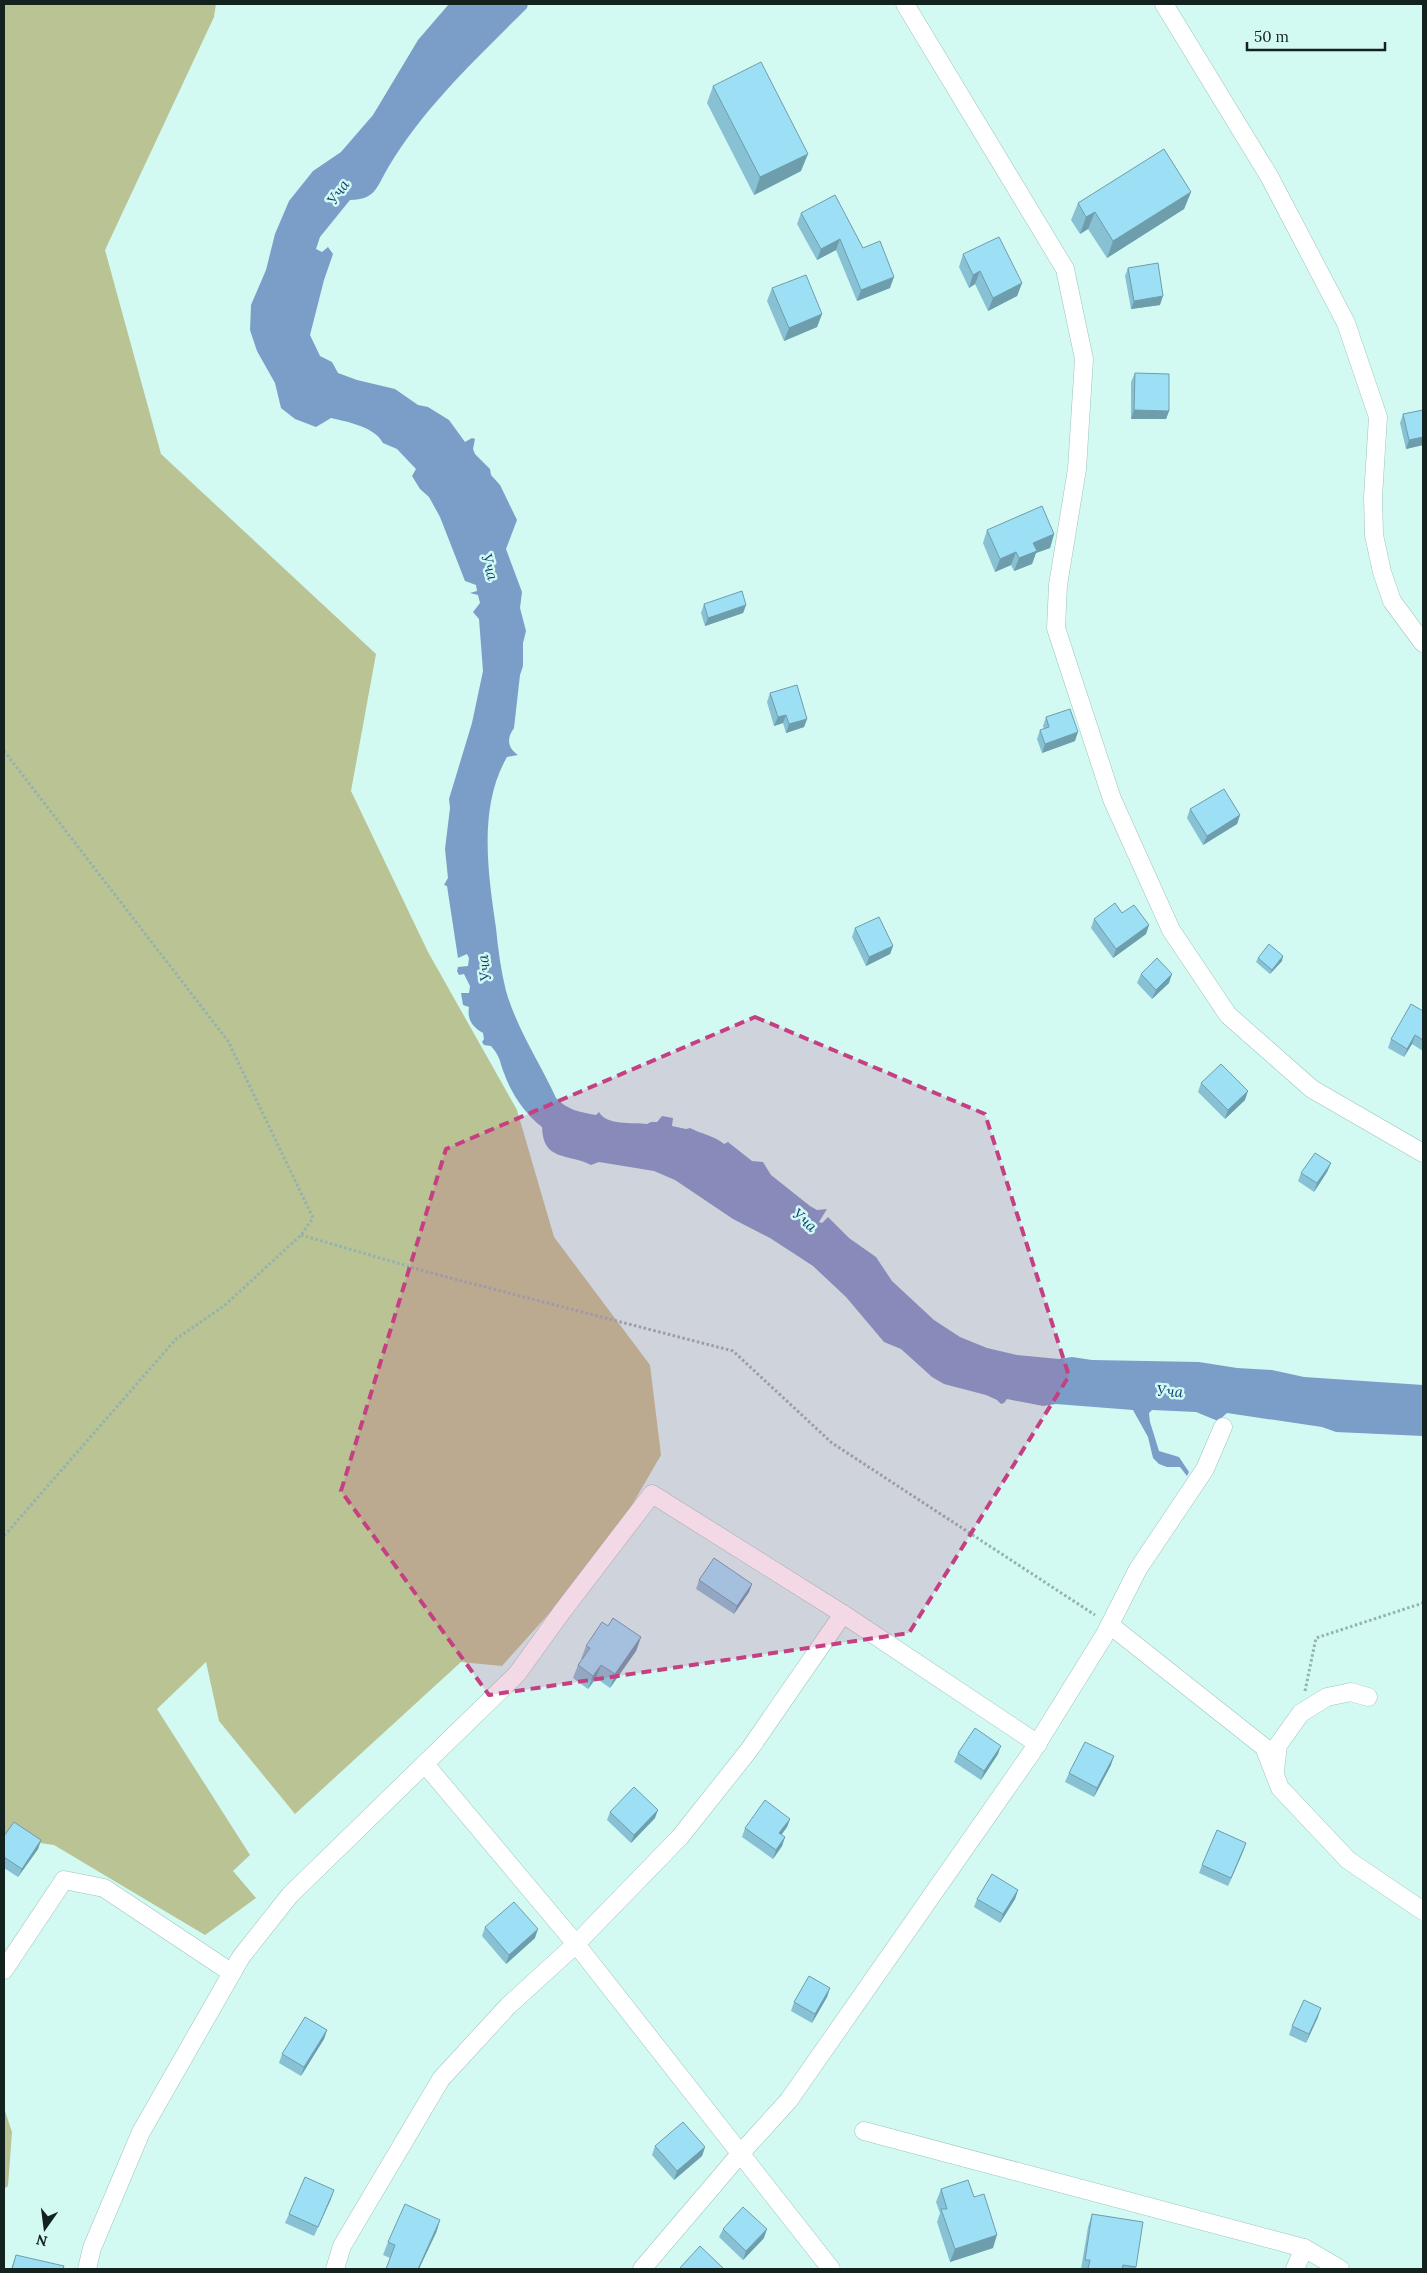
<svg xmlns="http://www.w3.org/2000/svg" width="1427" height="2273" viewBox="0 0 1427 2273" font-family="Lora,serif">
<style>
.green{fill:#bac394}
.water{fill:#7a9ec7}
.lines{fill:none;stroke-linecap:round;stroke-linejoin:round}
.minor-casing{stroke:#9ec4be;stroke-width:19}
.path{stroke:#94b2ae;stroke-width:3;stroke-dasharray:2.5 2.5;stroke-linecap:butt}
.minor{stroke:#fff;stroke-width:18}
.wall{fill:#87c1d3}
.shaded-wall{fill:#6e9dac}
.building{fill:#9de0f5;stroke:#6e9dac}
.marked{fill:#c54082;fill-opacity:0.2;stroke:#c54082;stroke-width:4;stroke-dasharray:10 6;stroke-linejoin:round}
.labels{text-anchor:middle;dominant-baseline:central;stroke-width:5;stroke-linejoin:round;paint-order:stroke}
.water-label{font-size:15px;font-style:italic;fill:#0a4174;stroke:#d3f9f3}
</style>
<rect width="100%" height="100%" fill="#d3f9f3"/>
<!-- green -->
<g class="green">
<polygon points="4,4 216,4 214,17 105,250 161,454 376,654 351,791 428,952 517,1110 554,1237 650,1365 661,1455 606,1550 502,1666 461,1662 295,1814 219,1721 206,1662 157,1709 250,1855 233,1871 256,1898 205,1935 54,1845 4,1838"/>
<polygon points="4,2108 12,2132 8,2186 4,2189"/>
</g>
<!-- water -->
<path class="water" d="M449 4H528L527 8C478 57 425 106 389 166 377 186 376 200 350 200L320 237 316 249 322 252 328 247 333 254 324 280 310 335 320 356 332 362 338 373 357 380 395 389 418 405 428 407 449 420 465 442 472 438 475 439 473 449 475 454 490 469 491 475 500 485 517 520 506 549 522 592 520 608 526 631 523 643V666L520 675 514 728C506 739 508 748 518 755L507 757C478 807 488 873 496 928 498 949 501 971 506 991 517 1029 540 1063 556 1098 567 1110 580 1112 596 1115L599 1112C607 1126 632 1122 647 1124L651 1122H657L662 1116 673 1118 672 1126 686 1129 690 1128C701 1134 715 1136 724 1144L728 1142 752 1161 763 1162 771 1175 810 1206 817 1210 827 1209 819 1222 822 1223 828 1217 849 1238 876 1257 892 1281 934 1320 960 1337 987 1348 1017 1355 1059 1359 1072 1357 1092 1360 1199 1362 1237 1368 1272 1370 1304 1377 1423 1385V1436L1336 1432 1322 1427 1227 1413 1218 1421 1196 1412 1152 1410 1149 1413 1150 1422 1159 1451 1179 1457 1189 1472 1187 1476 1180 1467H1167L1159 1464 1153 1458 1148 1437 1133 1410 1056 1404 1043 1406 1007 1399 1004 1403 1001 1404 997 1400 986 1395 944 1384 932 1377 901 1349 884 1342 846 1297 813 1266 770 1238 733 1219 675 1180 654 1171 599 1162 591 1165C568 1153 543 1162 542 1127 525 1114 511 1093 504 1073 499 1060 501 1058 491 1046L484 1045 482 1042 484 1039 483 1033C472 1027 467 1019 469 1007L463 1005 461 993H469L470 986 464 974 459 975 457 971 458 967 468 966 469 958 467 954 458 958 447 886 444 885 448 878 445 849 450 808 449 799 472 723 483 671 479 619 473 612 480 603 478 595 470 593 477 591 476 585 465 581 440 517 429 497 420 489 412 476 416 469 397 449 383 443C375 427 348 422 331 418L316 427 295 419 281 408 275 383 257 351 250 330 251 305 266 270 275 234 289 201 313 171 341 152 373 115 418 40Z"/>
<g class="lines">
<defs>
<g id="minor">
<polyline points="905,4 1065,269 1084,359 1077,469 1058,585 1056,628 1112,799 1171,930 1228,1015 1312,1089 1423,1153"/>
<polyline points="1164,4 1269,176 1346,323 1378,417 1373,497 1374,535 1382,572 1392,601 1423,643"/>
<polyline points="1110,1625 1264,1747 1280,1788 1348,1860 1423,1911"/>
<polyline points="425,1764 576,1944 831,2269"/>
<polyline points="1275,1771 1278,1745 1301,1713 1327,1697 1351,1692 1368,1697"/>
<polyline points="4,1970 64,1880 104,1888 232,1973"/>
<polyline points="864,2131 1304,2248 1340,2269"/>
<polyline points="87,2269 92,2248 141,2132 241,1957 290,1895 517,1674 561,1613 652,1494 843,1614 1038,1744"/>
<polyline points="335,2269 342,2246 441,2079 508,2006 576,1944 680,1837 749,1750 843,1614"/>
<polyline points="642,2269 740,2154 789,2100 1032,1752 1104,1636 1138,1569 1205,1469 1223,1427"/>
<polyline points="1295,2269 1304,2248"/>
</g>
</defs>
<!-- minor casing -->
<use href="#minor" class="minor-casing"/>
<!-- path -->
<g class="path">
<polyline points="4,751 228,1041 313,1218 301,1235 224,1306 176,1339 4,1536"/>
<polyline points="301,1235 435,1274 733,1351 832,1443 1095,1615"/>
<polyline points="1305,1691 1316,1638 1423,1603"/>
</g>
<!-- minor -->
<use href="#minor" class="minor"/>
</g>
<!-- wall -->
<g class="wall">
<polygon points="713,86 801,171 754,195 707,103"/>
<polygon points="1191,192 1184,209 1107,258 1088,229 1080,234 1071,220 1078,203"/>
<polygon points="801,213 863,248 890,288 857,301 836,250 817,260 797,224"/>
<polygon points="963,254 1022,283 1017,296 988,311 975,284 969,288 959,267"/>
<polygon points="1128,268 1160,305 1131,309 1125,276"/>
<polygon points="772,288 822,314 817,327 784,341 767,301"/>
<polygon points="1135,373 1169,411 1166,419 1131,419 1131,382"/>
<polygon points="1423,410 1423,445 1406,449 1400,423 1403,414"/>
<polygon points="987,530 1054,534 1050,548 1036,553 1032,564 1014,571 1011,565 995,572 983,543"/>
<polygon points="704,604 746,605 743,613 705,626 701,613"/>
<polygon points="770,693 807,719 804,727 786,733 783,723 774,726 767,702"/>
<polygon points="1046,717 1075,741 1042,753 1037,739 1040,730 1044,729 1043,726"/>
<polygon points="1190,809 1240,815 1237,824 1203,845 1187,818"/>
<polygon points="1094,919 1149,925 1146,934 1113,958 1091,928"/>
<polygon points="855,928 893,946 890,954 866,966 852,937"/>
<polygon points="1258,958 1282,961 1270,974 1256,962"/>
<polygon points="1141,974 1169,983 1152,999 1137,983"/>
<polygon points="1423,1011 1423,1051 1412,1044 1404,1057 1388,1048 1391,1039"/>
<polygon points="1201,1083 1245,1100 1225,1119 1198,1092"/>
<polygon points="1331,1163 1327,1172 1314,1192 1298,1181 1301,1173"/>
<polygon points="699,1580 752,1584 749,1592 734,1614 696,1589"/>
<polygon points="608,1626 641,1637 636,1651 610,1688 596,1678 588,1689 573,1678 578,1665 582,1659 581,1659 586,1646"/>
<polygon points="958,1753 998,1754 981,1780 954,1762"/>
<polygon points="1111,1765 1094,1797 1065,1782 1069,1773"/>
<polygon points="610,1812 655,1818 631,1843 607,1820"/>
<polygon points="790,1819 787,1827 781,1835 785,1837 782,1846 773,1859 742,1837 745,1828"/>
<polygon points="4,1836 41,1840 38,1849 18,1877 4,1868"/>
<polygon points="1246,1843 1228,1886 1199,1873 1202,1865"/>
<polygon points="1018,1890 1015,1899 1000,1923 974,1907 977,1899"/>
<polygon points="485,1927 535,1938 506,1964 482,1936"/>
<polygon points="830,1988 827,1997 812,2023 791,2011 794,2002"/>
<polygon points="1318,2017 1306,2043 1289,2035 1292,2026"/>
<polygon points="327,2030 324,2039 301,2076 279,2063 282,2054"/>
<polygon points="655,2146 705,2147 702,2156 674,2180 652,2155"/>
<polygon points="941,2189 974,2197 993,2248 950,2262 937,2222 940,2213 936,2202"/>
<polygon points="331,2199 314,2236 285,2223 289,2214"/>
<polygon points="1092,2214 1136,2267 1135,2269 1081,2269 1088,2227"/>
<polygon points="440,2220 436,2233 390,2258 383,2255 388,2242"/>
<polygon points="723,2229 764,2238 743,2260 719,2237"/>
<polygon points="16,2255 63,2269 11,2269"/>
</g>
<!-- shaded-wall -->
<g class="shaded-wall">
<polygon points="808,154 801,171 754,195 760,177"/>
<polygon points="1191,192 1184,209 1107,258 1113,241"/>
<polygon points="1095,212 1088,229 1080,234 1086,217"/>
<polygon points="840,239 836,250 817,260 821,249"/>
<polygon points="980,271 975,284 969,288 973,275"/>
<polygon points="894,277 890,288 857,301 861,290"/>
<polygon points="1022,283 1017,296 988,311 993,298"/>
<polygon points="1163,296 1160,305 1131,309 1134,301"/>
<polygon points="822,314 817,327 784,341 789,328"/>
<polygon points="1134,410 1169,411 1166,419 1131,419"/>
<polygon points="1423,437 1423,445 1406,449 1409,440"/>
<polygon points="1054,534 1050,548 1036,553 1032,564 1014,571 1019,558 1033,543"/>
<polygon points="1016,552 1011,565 995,572 1000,559"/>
<polygon points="746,605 743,613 705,626 708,618"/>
<polygon points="786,715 783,723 774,726 778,717"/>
<polygon points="807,719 804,727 786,733 789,724"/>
<polygon points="1078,732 1075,741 1042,753 1045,744"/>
<polygon points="1240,815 1237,824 1203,845 1207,836"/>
<polygon points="1149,925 1146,934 1113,958 1116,949"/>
<polygon points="893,946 890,954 866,966 869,957"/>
<polygon points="1283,956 1282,961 1270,974 1272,970"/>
<polygon points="1172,974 1169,983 1152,999 1156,990"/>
<polygon points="1415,1035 1412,1044 1404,1057 1407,1049"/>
<polygon points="1248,1091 1245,1100 1225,1119 1228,1110"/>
<polygon points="1331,1163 1327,1172 1314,1192 1317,1183"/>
<polygon points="752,1584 749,1592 734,1614 737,1606"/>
<polygon points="641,1637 636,1651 610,1688 615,1674"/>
<polygon points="601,1665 596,1678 588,1689 593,1676"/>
<polygon points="1001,1746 998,1754 981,1780 984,1771"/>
<polygon points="1114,1756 1111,1765 1094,1797 1097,1788"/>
<polygon points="658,1810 655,1818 631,1843 634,1835"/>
<polygon points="790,1819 787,1827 776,1842 779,1833"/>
<polygon points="785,1837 782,1846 773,1859 776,1850"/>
<polygon points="41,1840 38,1849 18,1877 22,1869"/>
<polygon points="1246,1843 1243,1852 1228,1886 1231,1878"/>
<polygon points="1018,1890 1015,1899 1000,1923 1003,1914"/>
<polygon points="538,1929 535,1938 506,1964 509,1955"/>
<polygon points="830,1988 827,1997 812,2023 815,2014"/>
<polygon points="1321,2008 1318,2017 1306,2043 1309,2034"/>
<polygon points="327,2030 324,2039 301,2076 304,2067"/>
<polygon points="705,2147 702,2156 674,2180 677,2171"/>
<polygon points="334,2190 331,2199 314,2236 318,2227"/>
<polygon points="440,2220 436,2233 419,2269 418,2269"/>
<polygon points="767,2229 764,2238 743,2260 746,2251"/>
<polygon points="997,2235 993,2248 950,2262 955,2249"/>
</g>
<!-- building -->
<g class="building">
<polygon points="761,62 808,154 760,177 713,86"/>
<polygon points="1164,149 1191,192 1113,241 1095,212 1086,217 1078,203"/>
<polygon points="835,195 863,248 880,241 894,277 861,290 840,239 821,249 801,213"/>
<polygon points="999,237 1022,283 993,298 980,271 973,275 963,254"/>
<polygon points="1158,263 1163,296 1134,301 1128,268"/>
<polygon points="806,275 822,314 789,328 772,288"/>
<polygon points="1135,373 1169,374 1169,411 1134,410"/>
<polygon points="1423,410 1423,437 1409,440 1403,414"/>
<polygon points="1042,506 1054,534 1033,543 1037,551 1019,558 1016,552 1000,559 987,530"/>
<polygon points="742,591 746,605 708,618 704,604"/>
<polygon points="797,685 807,719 789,724 786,715 778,717 770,693"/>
<polygon points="1070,709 1078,732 1045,744 1040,730 1049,727 1046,717"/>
<polygon points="1224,789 1240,815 1207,836 1190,809"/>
<polygon points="1115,903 1122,913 1134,905 1149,925 1116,949 1094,919"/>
<polygon points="879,917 893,946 869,957 855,928"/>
<polygon points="1269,944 1283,956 1272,970 1258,958"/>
<polygon points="1157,958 1172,974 1156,990 1141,974"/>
<polygon points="1411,1004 1423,1011 1423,1040 1415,1035 1407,1049 1391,1039"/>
<polygon points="1221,1064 1248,1091 1228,1110 1201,1083"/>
<polygon points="1315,1153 1331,1163 1317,1183 1301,1173"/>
<polygon points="714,1558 752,1584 737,1606 699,1580"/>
<polygon points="613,1618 641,1637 615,1674 601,1665 593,1676 578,1665 590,1648 586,1646 602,1622 608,1626"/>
<polygon points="975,1728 1001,1746 984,1771 958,1753"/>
<polygon points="1085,1742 1114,1756 1097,1788 1069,1773"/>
<polygon points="634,1787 658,1810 634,1835 610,1812"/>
<polygon points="765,1800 790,1819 779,1833 785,1837 776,1850 745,1828"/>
<polygon points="14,1822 41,1840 22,1869 4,1857 4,1836"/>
<polygon points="1217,1830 1246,1843 1231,1878 1202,1865"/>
<polygon points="992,1874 1018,1890 1003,1914 977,1899"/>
<polygon points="514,1902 538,1929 509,1955 485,1927"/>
<polygon points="809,1976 830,1988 815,2014 794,2002"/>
<polygon points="1304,2000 1321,2008 1309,2034 1292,2026"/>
<polygon points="305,2017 327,2030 304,2067 282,2054"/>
<polygon points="683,2122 705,2147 677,2171 655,2146"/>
<polygon points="305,2177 334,2190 318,2227 289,2214"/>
<polygon points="968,2180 974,2197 984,2194 997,2235 955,2249 941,2209 947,2209 941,2189"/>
<polygon points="405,2204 440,2220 418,2269 386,2269 395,2245 388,2242"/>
<polygon points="743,2207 767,2229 746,2251 723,2229"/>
<polygon points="1092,2214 1143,2222 1136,2267 1123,2265 1122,2269 1088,2269 1090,2260 1085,2260"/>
<polygon points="700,2246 724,2269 679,2269"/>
<polygon points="16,2255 64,2266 63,2269 12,2269"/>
</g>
<!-- marked area -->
<path class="marked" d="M755 1017 985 1114 1069 1376 909 1633 489 1695 341 1491 446 1149Z"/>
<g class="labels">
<!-- water labels -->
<g class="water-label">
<text transform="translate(338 192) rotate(-55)">Уча</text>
<text transform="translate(490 567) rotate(75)">Уча</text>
<text transform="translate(484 968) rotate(-97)">Уча</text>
<text transform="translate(805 1220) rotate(41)">Уча</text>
<text transform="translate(1170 1391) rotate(4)">Уча</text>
</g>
</g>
<!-- border -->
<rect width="1427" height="2273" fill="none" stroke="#13211f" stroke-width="10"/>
<!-- north arrow -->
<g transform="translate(45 2228) rotate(194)" stroke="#d3f9f3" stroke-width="4" paint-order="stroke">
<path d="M0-4L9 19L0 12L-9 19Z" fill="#13211f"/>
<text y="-8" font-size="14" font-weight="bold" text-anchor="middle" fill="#13211f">N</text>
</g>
<!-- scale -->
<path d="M1247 42v8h138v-8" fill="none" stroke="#13211f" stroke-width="2.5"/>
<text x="1254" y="42" font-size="15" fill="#13211f" stroke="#d3f9f3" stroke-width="4" paint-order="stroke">50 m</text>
</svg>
